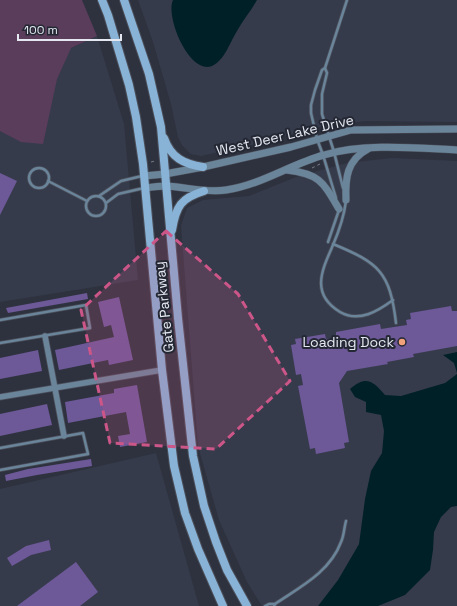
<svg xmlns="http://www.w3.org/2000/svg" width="457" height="606" viewBox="0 0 457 606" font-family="'Space Grotesk',sans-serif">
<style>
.built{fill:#363b4c}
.green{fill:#5a3c5b}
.water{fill:#002028}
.building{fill:#6d5898}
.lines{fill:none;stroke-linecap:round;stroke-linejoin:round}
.service-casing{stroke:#4b4f5a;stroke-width:4}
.minor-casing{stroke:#4b4f5a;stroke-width:7}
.tertiary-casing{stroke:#4b4f5a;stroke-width:8}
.secondary-casing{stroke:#4b4f5a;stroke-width:10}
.path{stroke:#7a7d88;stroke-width:1;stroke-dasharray:3 3;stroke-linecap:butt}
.service{stroke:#6a849a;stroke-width:2.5}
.minor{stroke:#6a849a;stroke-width:5.5}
.tertiary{stroke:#6a849a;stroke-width:7}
.secondary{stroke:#88b2d6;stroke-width:8}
.marked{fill:#cc5688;fill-opacity:0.2;stroke:#cc5688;stroke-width:3;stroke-dasharray:8 5;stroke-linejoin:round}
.poi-dot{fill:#f1a27b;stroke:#242834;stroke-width:1.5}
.labels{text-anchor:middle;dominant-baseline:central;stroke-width:4;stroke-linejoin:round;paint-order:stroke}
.street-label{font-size:14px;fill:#e5e8f0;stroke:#242834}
.poi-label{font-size:14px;fill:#e5e8f0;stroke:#242834;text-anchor:end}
</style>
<rect width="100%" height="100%" fill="#2e323e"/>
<!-- built -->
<g class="built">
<polygon points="138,0 457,0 457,122 365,121 319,127 259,143 201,156 191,154 182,145 178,137 171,104 153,42"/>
<polygon points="97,36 124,124 138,280 0,302 0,115 71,48"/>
<polygon points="392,158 457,161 457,606 262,606 247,582 219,520 198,446 181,226 187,208 203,200 249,196 296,177 347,163"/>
<polygon points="156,453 199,606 0,606 0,489"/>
</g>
<!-- green -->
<polygon class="green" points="0,0 82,0 97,36 71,48 57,79 43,144 21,142 0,131"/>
<!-- water -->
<g class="water">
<path d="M173 0H257C251 11 243 20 237 31 230 42 225 60 212 66 189 75 165 16 173 0Z"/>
<polygon points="457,352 457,373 454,363 443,355"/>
<path d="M457 374V506L451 507 441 517 434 532 433 550 430 570 405 595 378 606H318L338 580 359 544 365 499 371 471 382 453 384 431 381 415 366 412V402L355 397 350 389C366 375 373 381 385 395L401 396 445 383Z"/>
</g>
<!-- building -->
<g class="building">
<polygon points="0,173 17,181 0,215"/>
<polygon points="87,293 88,299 8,313 6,308"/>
<polygon points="119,297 133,360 109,365 108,360 59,370 55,350 114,337 111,325 104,327 98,302"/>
<polygon points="451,306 452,311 457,311 457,346 413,354 414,357 387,362 388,364 347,371 339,383 349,442 344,443 345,448 316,454 315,448 310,449 298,386 303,385 301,374 296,375 291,345 296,344 295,339 325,334 326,339 336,337 336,332 380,324 381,329 407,325 406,320 411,319 410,313"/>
<polygon points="38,350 42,371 0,379 0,358"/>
<polygon points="137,385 147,442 120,447 118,436 130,434 126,412 68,423 65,402 114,393 114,389"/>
<polygon points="47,404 52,425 0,436 0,414"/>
<polygon points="91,459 92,466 37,475 6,481 5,475 28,469"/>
<polygon points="49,540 51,550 31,555 12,566 7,558 26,546"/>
<polygon points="76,562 98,592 80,606 17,606"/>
</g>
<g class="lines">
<defs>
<g id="service">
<polyline points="325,68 347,0"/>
<circle cx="39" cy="178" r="10"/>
<polyline points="48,181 87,201"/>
<polyline points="99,196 121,181 142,176"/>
<circle cx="96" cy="206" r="10"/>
<polyline points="336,198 323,155 317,139 311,113 311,105 315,90 322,70 325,68 327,73 322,94 322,114 334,152 343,188"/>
<path d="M346 201C344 216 339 231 333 245 322 270 310 294 340 312 359 323 378 311 393 300"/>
<polyline points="106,203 118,194 144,188"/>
<polyline points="328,242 339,210"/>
<path d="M333 244C379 263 390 272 396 323"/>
<polyline points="0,320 86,305 90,328 0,343"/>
<polyline points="0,448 83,433 88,454 0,470"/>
<polyline points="265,606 269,604 275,604"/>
<path d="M274 606 275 604C300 587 330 572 341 542 344 536 344 528 346 521"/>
</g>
<g id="minor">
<polyline points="45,336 64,436"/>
<polyline points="0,397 162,370"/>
</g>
<g id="tertiary">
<path d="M287 170C320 174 323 182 339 209"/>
<polyline points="144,176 165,174 203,167 291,147 351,130 457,129"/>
<path d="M145 188C152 187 159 186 166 186 186 187 206 193 226 190 261 185 291 164 324 155 364 143 415 148 457 150"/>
<path d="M346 200C345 178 347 160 368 149"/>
</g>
<g id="secondary">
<polyline points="102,0 108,15 129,85 136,117 143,164 162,370 174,466 185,513 198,549 223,606"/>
<polyline points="124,0 149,74 161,127 178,318 193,456 204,506 216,542 227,570 247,606"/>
<path d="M164 138C171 158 184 164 203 167"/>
<path d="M172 230C176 206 181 198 204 191"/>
</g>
</defs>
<!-- service casing -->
<use href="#service" class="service-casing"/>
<!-- minor casing -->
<use href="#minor" class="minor-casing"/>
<!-- tertiary casing -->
<use href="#tertiary" class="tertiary-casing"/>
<!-- secondary casing -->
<use href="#secondary" class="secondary-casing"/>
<!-- path -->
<g class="path">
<polyline points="151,162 155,161"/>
<polyline points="312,168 320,164"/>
</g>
<!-- service -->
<use href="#service" class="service"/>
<!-- minor -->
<use href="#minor" class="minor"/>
<!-- tertiary -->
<use href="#tertiary" class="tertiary"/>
<!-- secondary -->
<use href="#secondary" class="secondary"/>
</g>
<!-- marked area -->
<path class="marked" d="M166 231 238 294 290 381 216 449 110 443 81 310Z"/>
<!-- markers -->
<circle class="poi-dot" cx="402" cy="342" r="4"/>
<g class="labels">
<!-- street labels -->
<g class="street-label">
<text transform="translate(285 135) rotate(-13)">West Deer Lake Drive</text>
<text transform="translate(164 307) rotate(-96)">Gate Parkway</text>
</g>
<!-- poi labels -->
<g class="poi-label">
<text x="394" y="342">Loading Dock</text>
</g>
</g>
<!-- scale -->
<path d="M18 34v6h103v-6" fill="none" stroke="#e5e8f0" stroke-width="2"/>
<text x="24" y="34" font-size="12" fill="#e5e8f0" stroke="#242834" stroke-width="3" paint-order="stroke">100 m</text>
</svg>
